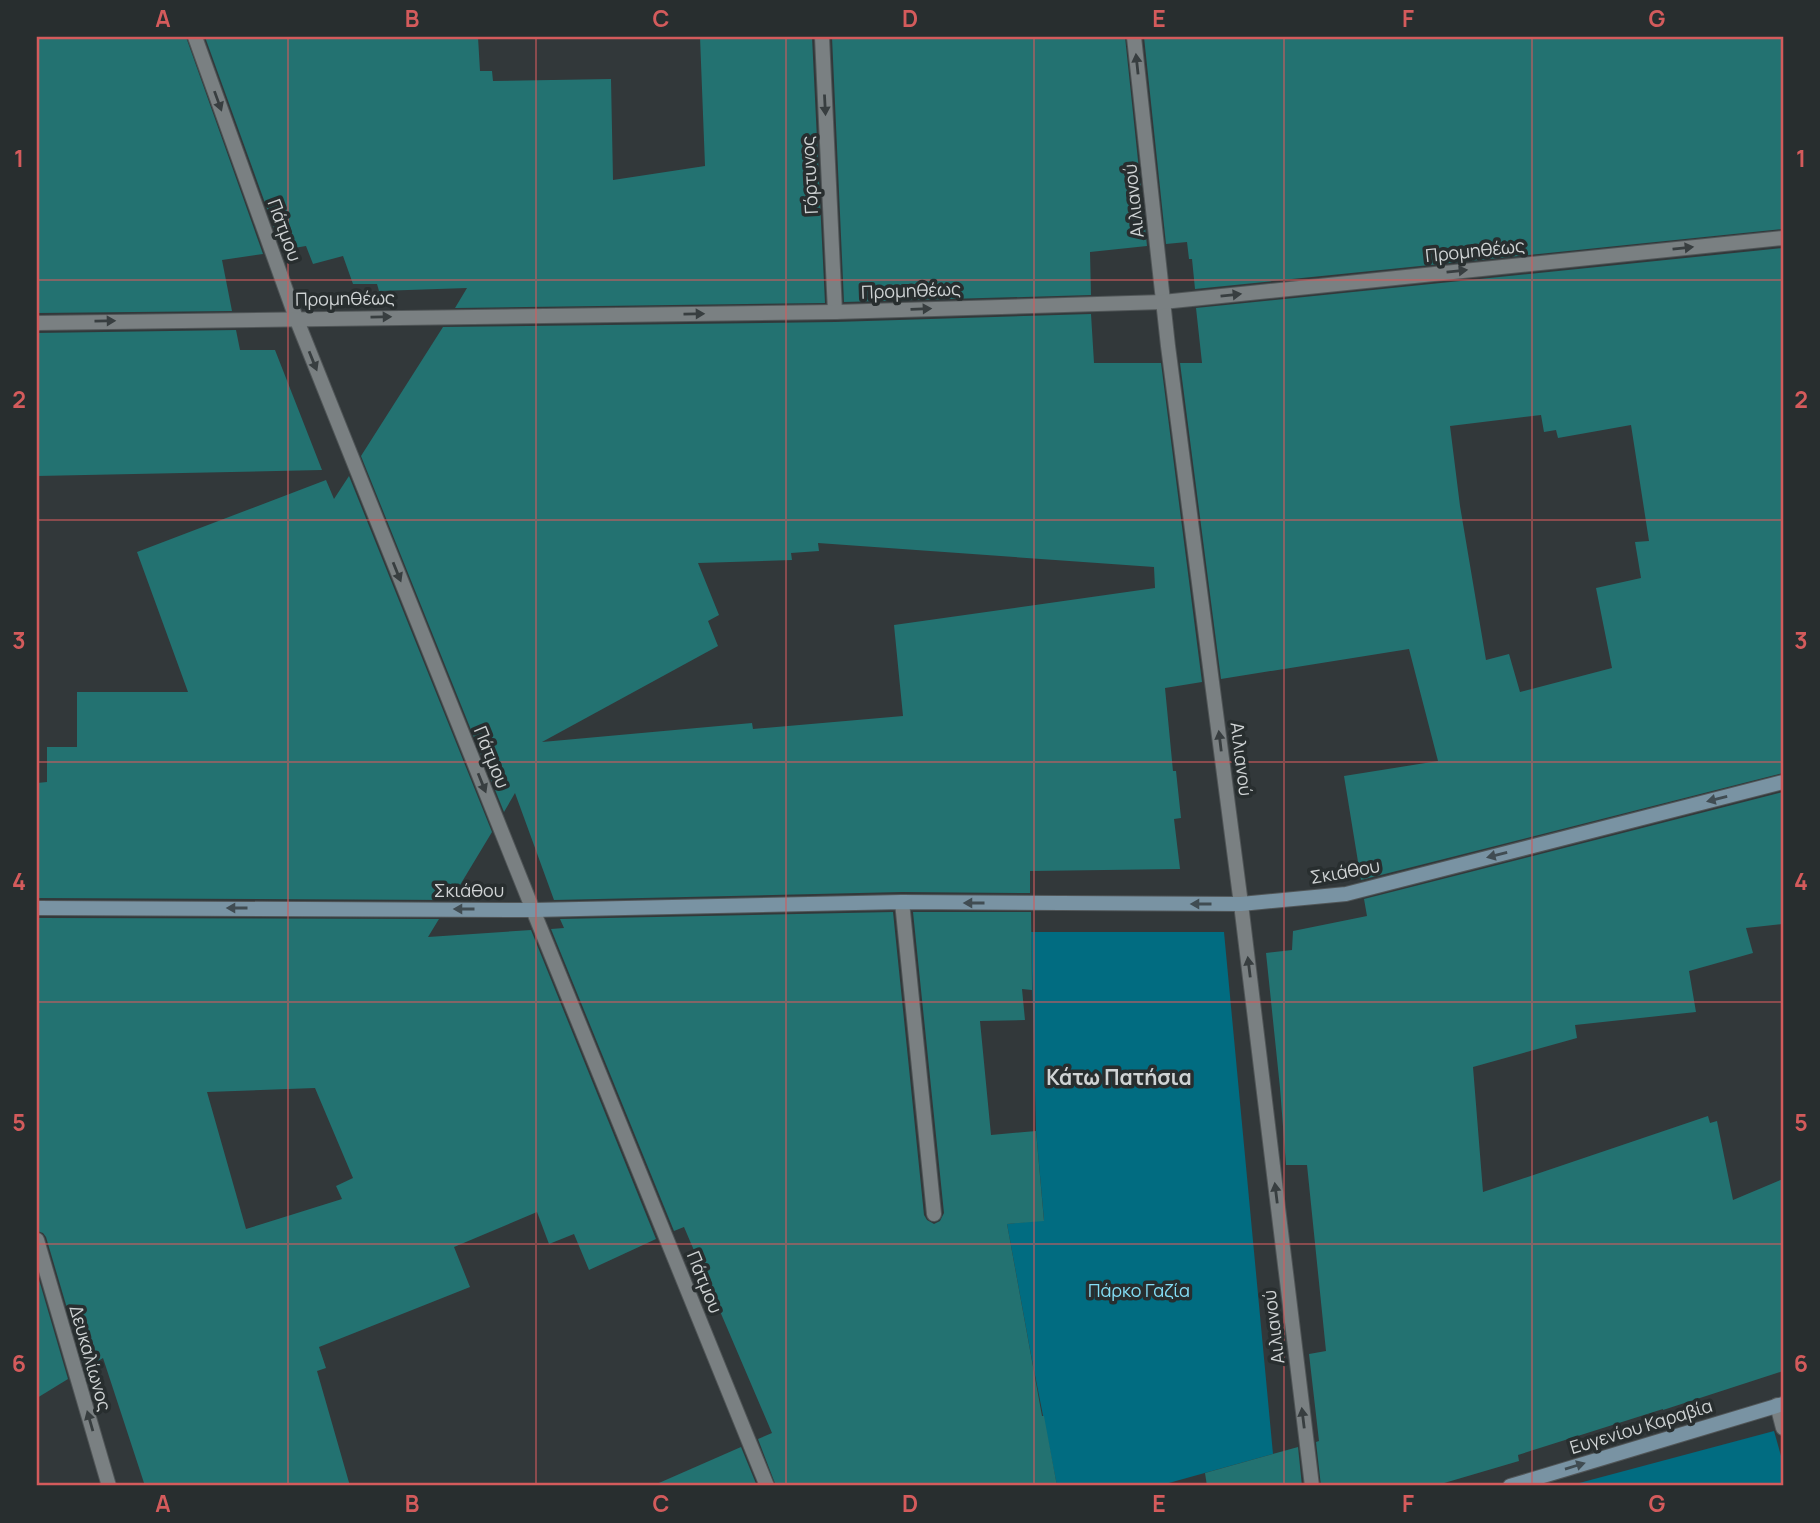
<svg xmlns="http://www.w3.org/2000/svg" width="1820" height="1523" viewBox="0 0 1820 1523" font-family="Manrope,sans-serif">
<style>
.green{fill:#016c81}
.building{fill:#237271;fill-rule:evenodd}
.lines{fill:none;stroke-linecap:round;stroke-linejoin:round}
.street-casing{stroke:#505557;stroke-width:16}
.secondary-casing{stroke:#505557;stroke-width:16}
.street{stroke:#7a8082;stroke-width:14}
.secondary{stroke:#7993a3;stroke-width:14}
.oneway{fill:#383e40}
.oneway2{fill:#404c52}
.grid{fill:none;stroke:#d45b5c;stroke-width:2;stroke-opacity:0.55}
.labels{text-anchor:middle;dominant-baseline:central;stroke-width:7;stroke-linejoin:round;paint-order:stroke}
.street-label{font-size:18px;fill:#cfd3d4;stroke:#282e2f}
.park-label{font-size:18px;fill:#84def6;stroke:#282e2f}
.quarter-label{font-size:21px;font-weight:bold;fill:#cfd3d4;stroke:#282e2f}
.neatline{fill:none;stroke:#d45b5c;stroke-width:2.5}
.grid-label{font-size:23px;text-anchor:middle;font-weight:bold;fill:#d45b5c}
</style>
<rect width="100%" height="100%" fill="#32383a"/>
<!-- green -->
<g class="green">
<polygon points="1031,932 1224,932 1273,1454 1158,1486 1057,1486 1031,1355 1007,1224 1044,1220 1036,1131"/>
<polygon points="1774,1431 1783,1463 1783,1486 1568,1486"/>
</g>
<!-- building -->
<g class="building">
<polygon points="37,37 186,37 263,254 222,260 232,311 37,313"/>
<polygon points="205,37 478,37 480,71 492,71 493,81 611,79 613,180 705,166 700,37 812,37 825,303 455,308 467,288 379,291 377,284 353,284 343,256 313,264 306,246 282,250"/>
<polygon points="832,37 1125,37 1147,246 1090,252 1091,295 844,302"/>
<polygon points="1144,37 1783,37 1783,229 1195,289 1192,259 1189,259 1187,242 1166,244"/>
<path d="M1783 248V773L1361 880 1344 776 1438 761 1409 649 1221 679 1180 363H1202L1196 308ZM1541 415 1544 432 1556 430 1558 438 1631 425 1649 541 1635 542 1641 578 1596 588 1612 668 1520 692 1509 654 1486 660 1460 506 1450 426Z"/>
<path d="M1091 314 1094 363H1161L1202 682 1165 688 1173 771H1176L1181 818 1174 819 1180 869 1030 871V893L902 892 554 900 515 793 504 812 361 456 443 327 835 322ZM818 543 1154 567 1155 588 894 625 903 716 753 729 752 723 542 742 718 646 708 621 719 615 698 563 792 560 791 553 819 551Z"/>
<polygon points="236,330 240,350 275,350 322,470 37,476 37,333"/>
<polygon points="349,476 492,832 451,900 37,898 37,783 47,782 47,747 77,747 77,692 188,692 137,552 326,480 334,499"/>
<polygon points="1783,792 1783,924 1746,928 1753,953 1689,971 1696,1012 1575,1025 1577,1038 1473,1067 1483,1192 1708,1116 1710,1123 1717,1121 1733,1200 1783,1179 1783,1371 1663,1410 1663,1409 1518,1455 1519,1461 1434,1486 1321,1486 1316,1442 1319,1441 1309,1354 1326,1351 1307,1165 1286,1165 1280,1088 1266,953 1292,950 1293,931 1367,916 1364,899"/>
<polygon points="893,912 924,1215 927,1220 934,1224 940,1221 944,1213 913,912 1031,912 1032,990 1022,989 1025,1020 980,1021 991,1135 1036,1131 1044,1221 1007,1224 1042,1416 1044,1416 1057,1486 776,1486 758,1439 772,1433 684,1227 674,1231 551,929 564,928 560,919"/>
<path d="M37 918 439 919 428 937 531 930 656 1239 589 1270 574 1234 549 1244 537 1212 454 1247 470 1287 319 1347 326 1368 317 1371 350 1486H145L103 1358 85 1369 46 1237 43 1233 37 1231ZM315 1088 353 1178 336 1186 342 1199 246 1229 207 1092Z"/>
<polygon points="37,1273 68,1379 37,1398"/>
<polygon points="741,1447 757,1486 652,1486"/>
<polygon points="1298,1447 1302,1486 1207,1486 1205,1473"/>
</g>
<g class="lines">
<defs>
<g id="street">
<polyline points="195,37 296,318 533,910 767,1486"/>
<polyline points="822,37 835,312"/>
<polyline points="1134,37 1168,346 1241,904 1312,1486"/>
<polyline points="37,323 835,312 1163,302 1783,238"/>
<polyline points="902,902 934,1214"/>
<polyline points="37,1240 109,1486"/>
<polyline points="1777,1405 1783,1428"/>
</g>
<g id="secondary">
<polyline points="37,908 533,910 902,902 1241,904 1346,894 1783,782"/>
<polyline points="1510,1486 1783,1404"/>
</g>
</defs>
<!-- street casing -->
<use href="#street" class="street-casing"/>
<!-- secondary casing -->
<use href="#secondary" class="secondary-casing"/>
<!-- street -->
<use href="#street" class="street"/>
<!-- secondary -->
<use href="#secondary" class="secondary"/>
</g>
<!-- one-way arrows -->
<defs><path id="oneway-solid" d="M-6-.8H1V-3.2L6.5 0L1 3.2V.8H-6Z" transform="scale(1.75)"/></defs>
<g class="oneway">
<use href="#oneway-solid" transform="translate(1137 64) rotate(-96)"/>
<use href="#oneway-solid" transform="translate(218 101) rotate(70)"/>
<use href="#oneway-solid" transform="translate(825 105) rotate(87)"/>
<use href="#oneway-solid" transform="translate(1683 248) rotate(-6)"/>
<use href="#oneway-solid" transform="translate(1457 271) rotate(-6)"/>
<use href="#oneway-solid" transform="translate(1231 295) rotate(-6)"/>
<use href="#oneway-solid" transform="translate(921 309) rotate(-2)"/>
<use href="#oneway-solid" transform="translate(694 314) rotate(-1)"/>
<use href="#oneway-solid" transform="translate(381 317) rotate(-1)"/>
<use href="#oneway-solid" transform="translate(105 321) rotate(-1)"/>
<use href="#oneway-solid" transform="translate(313 361) rotate(68)"/>
<use href="#oneway-solid" transform="translate(397 572) rotate(68)"/>
<use href="#oneway-solid" transform="translate(1220 741) rotate(-97)"/>
<use href="#oneway-solid" transform="translate(482 783) rotate(68)"/>
<use href="#oneway-solid" transform="translate(1249 967) rotate(-97)"/>
<use href="#oneway-solid" transform="translate(1276 1193) rotate(-97)"/>
<use href="#oneway-solid" transform="translate(1303 1418) rotate(-97)"/>
<use href="#oneway-solid" transform="translate(90 1421) rotate(-106)"/>
</g>
<g class="oneway2">
<use href="#oneway-solid" transform="translate(1717 799) rotate(166)"/>
<use href="#oneway-solid" transform="translate(1497 855) rotate(166)"/>
<use href="#oneway-solid" transform="translate(974 903) rotate(-180)"/>
<use href="#oneway-solid" transform="translate(1201 904) rotate(-180)"/>
<use href="#oneway-solid" transform="translate(237 908) rotate(-180)"/>
<use href="#oneway-solid" transform="translate(464 909) rotate(-180)"/>
<use href="#oneway-solid" transform="translate(1575 1466) rotate(-17)"/>
</g>
<!-- grid -->
<path class="grid" d="M288 37V1486M536 37V1486M786 37V1486M1034 37V1486M1284 37V1486M1532 37V1486M37 280H1783M37 520H1783M37 762H1783M37 1002H1783M37 1244H1783"/>
<g class="labels">
<!-- street labels -->
<g class="street-label">
<text transform="translate(809 175) rotate(-93)">Γόρτυνος</text>
<text transform="translate(1133 201) rotate(-96)">Αιλιανού</text>
<text transform="translate(285 230) rotate(70)">Πάτμου</text>
<text transform="translate(1475 250) rotate(-6)">Προμηθέως</text>
<text transform="translate(911 290) rotate(-2)">Προμηθέως</text>
<text transform="translate(345 298) rotate(-1)">Προμηθέως</text>
<text transform="translate(492 757) rotate(68)">Πάτμου</text>
<text transform="translate(1242 759) rotate(83)">Αιλιανού</text>
<text transform="translate(1345 871) rotate(-10)">Σκιάθου</text>
<text x="469" y="890">Σκιάθου</text>
<text transform="translate(705 1282) rotate(68)">Πάτμου</text>
<text transform="translate(1273 1327) rotate(-97)">Αιλιανού</text>
<text transform="translate(91 1358) rotate(74)">Δευκαλίωνος</text>
<text transform="translate(1641 1426) rotate(-17)">Ευγενίου Καραβία</text>
</g>
<!-- park labels -->
<g class="park-label">
<text x="1139" y="1290">Πάρκο Γαζία</text>
</g>
<!-- quarter labels -->
<g class="quarter-label">
<text x="1119" y="1077">Κάτω Πατήσια</text>
</g>
</g>
<!-- border -->
<rect width="1820" height="1523" fill="none" stroke="#282e2f" stroke-width="77"/>
<rect x="38" y="38" width="1744" height="1446" class="neatline"/>
<g class="grid-label">
<text x="163" y="27">A</text>
<text x="412" y="27">B</text>
<text x="661" y="27">C</text>
<text x="910" y="27">D</text>
<text x="1159" y="27">E</text>
<text x="1408" y="27">F</text>
<text x="1657" y="27">G</text>
<text x="19" y="167">1</text>
<text x="1801" y="167">1</text>
<text x="19" y="408">2</text>
<text x="1801" y="408">2</text>
<text x="19" y="649">3</text>
<text x="1801" y="649">3</text>
<text x="19" y="890">4</text>
<text x="1801" y="890">4</text>
<text x="19" y="1131">5</text>
<text x="1801" y="1131">5</text>
<text x="19" y="1372">6</text>
<text x="1801" y="1372">6</text>
<text x="163" y="1512">A</text>
<text x="412" y="1512">B</text>
<text x="661" y="1512">C</text>
<text x="910" y="1512">D</text>
<text x="1159" y="1512">E</text>
<text x="1408" y="1512">F</text>
<text x="1657" y="1512">G</text>
</g>
</svg>
